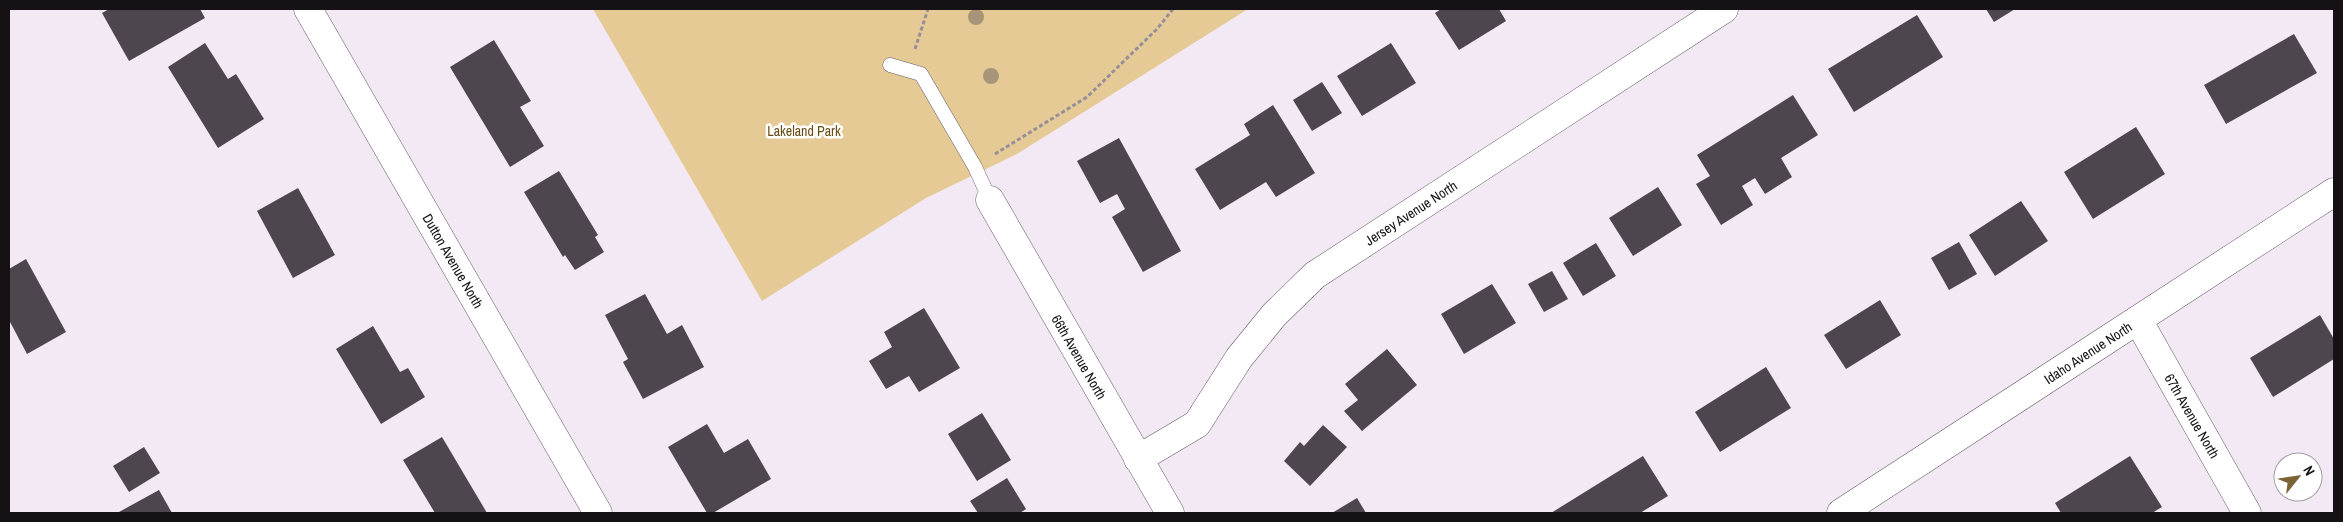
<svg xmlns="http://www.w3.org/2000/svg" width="2343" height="522" viewBox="0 0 2343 522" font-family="'Archivo Narrow',sans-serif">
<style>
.green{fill:#e5ca96}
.building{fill:#4d464e}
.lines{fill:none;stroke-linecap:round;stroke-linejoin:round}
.lane-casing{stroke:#676068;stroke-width:15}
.street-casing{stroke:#676068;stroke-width:29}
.path{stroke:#978f98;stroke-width:3;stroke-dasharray:4 2.5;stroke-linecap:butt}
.lane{stroke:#fff;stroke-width:14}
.street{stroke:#fff;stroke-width:28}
.tree{fill:#a79479}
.labels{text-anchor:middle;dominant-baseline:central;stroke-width:5;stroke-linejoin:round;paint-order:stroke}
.park-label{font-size:14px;fill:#684e14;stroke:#fff}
.street-label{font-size:14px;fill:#151115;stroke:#fff}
</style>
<rect width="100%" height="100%" fill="#f3e9f4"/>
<!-- green -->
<polygon class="green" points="593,9 1248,9 1017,154 926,198 762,301"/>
<!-- building -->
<g class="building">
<polygon points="109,9 200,9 205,18 129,61 102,13"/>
<polygon points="1441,9 1499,9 1506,21 1459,50 1435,13"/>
<polygon points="1986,9 2015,9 1994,22"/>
<polygon points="1917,15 1943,57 1854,112 1828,69"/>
<polygon points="2294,34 2317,73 2226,124 2204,85"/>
<polygon points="494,40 531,101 520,107 544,146 510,167 450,67"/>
<polygon points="205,43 228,79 236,74 264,119 218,148 168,67"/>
<polygon points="1391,43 1416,83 1362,116 1337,76"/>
<polygon points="1322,82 1342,113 1312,131 1293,100"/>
<polygon points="1793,95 1818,135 1781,158 1792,177 1765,194 1755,178 1742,186 1753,205 1721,225 1696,184 1710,176 1697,155"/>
<polygon points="1273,105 1315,173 1276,197 1266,182 1220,210 1195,169 1250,135 1244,124"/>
<polygon points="2136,127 2165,174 2093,219 2064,172"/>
<polygon points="1119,138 1181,251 1143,272 1112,217 1125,209 1117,194 1100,203 1077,161"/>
<polygon points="559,171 598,235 595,237 604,252 575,270 565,255 563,257 524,192"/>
<polygon points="1658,187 1682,225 1633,256 1609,218"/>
<polygon points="298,188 335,255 293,278 257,211"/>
<polygon points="2021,201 2048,241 1995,276 1969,235"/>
<polygon points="1959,242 1977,274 1949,290 1931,258"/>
<polygon points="1596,243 1616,276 1583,296 1563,263"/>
<polygon points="26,259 66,332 27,354 9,320 9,269"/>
<polygon points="1552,271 1568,299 1544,312 1528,284"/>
<polygon points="1492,284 1516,323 1464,354 1441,314"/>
<polygon points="645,294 667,334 682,325 704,367 643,399 623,362 628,359 605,315"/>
<polygon points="1880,300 1901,335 1846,369 1824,335"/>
<polygon points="924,308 960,368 919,392 909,376 886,389 869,361 892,347 884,332"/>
<polygon points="2320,315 2334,339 2334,359 2273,397 2250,358"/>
<polygon points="373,326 400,372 408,368 425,397 381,424 336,349"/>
<polygon points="1387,349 1417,385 1362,431 1344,411 1358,400 1345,384"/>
<polygon points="1766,367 1791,408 1720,452 1695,412"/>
<polygon points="982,413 1011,460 977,481 948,434"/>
<polygon points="707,424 724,453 748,439 771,479 713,513 707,513 668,447"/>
<polygon points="1323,425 1347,447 1310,486 1284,461 1300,442 1304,446"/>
<polygon points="442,437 487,513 435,513 403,460"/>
<polygon points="144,447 160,473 129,492 113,466"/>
<polygon points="1643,456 1668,496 1640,513 1551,513"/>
<polygon points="2130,456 2162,507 2152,513 2061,513 2055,503"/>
<polygon points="1007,478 1026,509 1020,513 978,513 970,501"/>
<polygon points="159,490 172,513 120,513 119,512"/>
<polygon points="1357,498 1366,513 1332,513"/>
</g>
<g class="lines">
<defs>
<polyline id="lane" points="890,65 921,74 975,167 990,200"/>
<g id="street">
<polyline points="308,9 598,513"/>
<polyline points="990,200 1170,513"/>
<polyline points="2138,320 2247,513"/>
<polyline points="1138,459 1197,424 1239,358 1274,315 1315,275 1724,9"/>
<polyline points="1841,513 2334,192"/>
</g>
</defs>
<!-- lane casing -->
<use href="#lane" class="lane-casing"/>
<!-- street casing -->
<use href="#street" class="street-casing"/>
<!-- path -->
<g class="path">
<polyline points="915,49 928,9"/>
<polyline points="995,154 1087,97 1157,29 1173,9"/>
</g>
<!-- lane -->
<use href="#lane" class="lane"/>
<!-- street -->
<use href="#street" class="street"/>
</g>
<!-- trees -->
<g class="tree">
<circle cx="976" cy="17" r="8"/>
<circle cx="991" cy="76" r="8"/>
</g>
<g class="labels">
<!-- park labels -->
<g class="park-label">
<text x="804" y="131">Lakeland Park</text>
</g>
<!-- street labels -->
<g class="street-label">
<text transform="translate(1411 213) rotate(-33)">Jersey Avenue North</text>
<text transform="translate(453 261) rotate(60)">Dutton Avenue North</text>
<text transform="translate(2088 353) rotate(-33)">Idaho Avenue North</text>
<text transform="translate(1079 357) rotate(60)">66th Avenue North</text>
<text transform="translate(2192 416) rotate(60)">67th Avenue North</text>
</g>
</g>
<!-- border -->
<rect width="2343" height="522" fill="none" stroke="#151115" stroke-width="20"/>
<!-- north arrow -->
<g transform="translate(2298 477) rotate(60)"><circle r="24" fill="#ffffff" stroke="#a1a0a1"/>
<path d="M0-4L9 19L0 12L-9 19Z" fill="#7b6334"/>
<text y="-8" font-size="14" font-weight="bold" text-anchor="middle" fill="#151115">N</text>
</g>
</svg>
